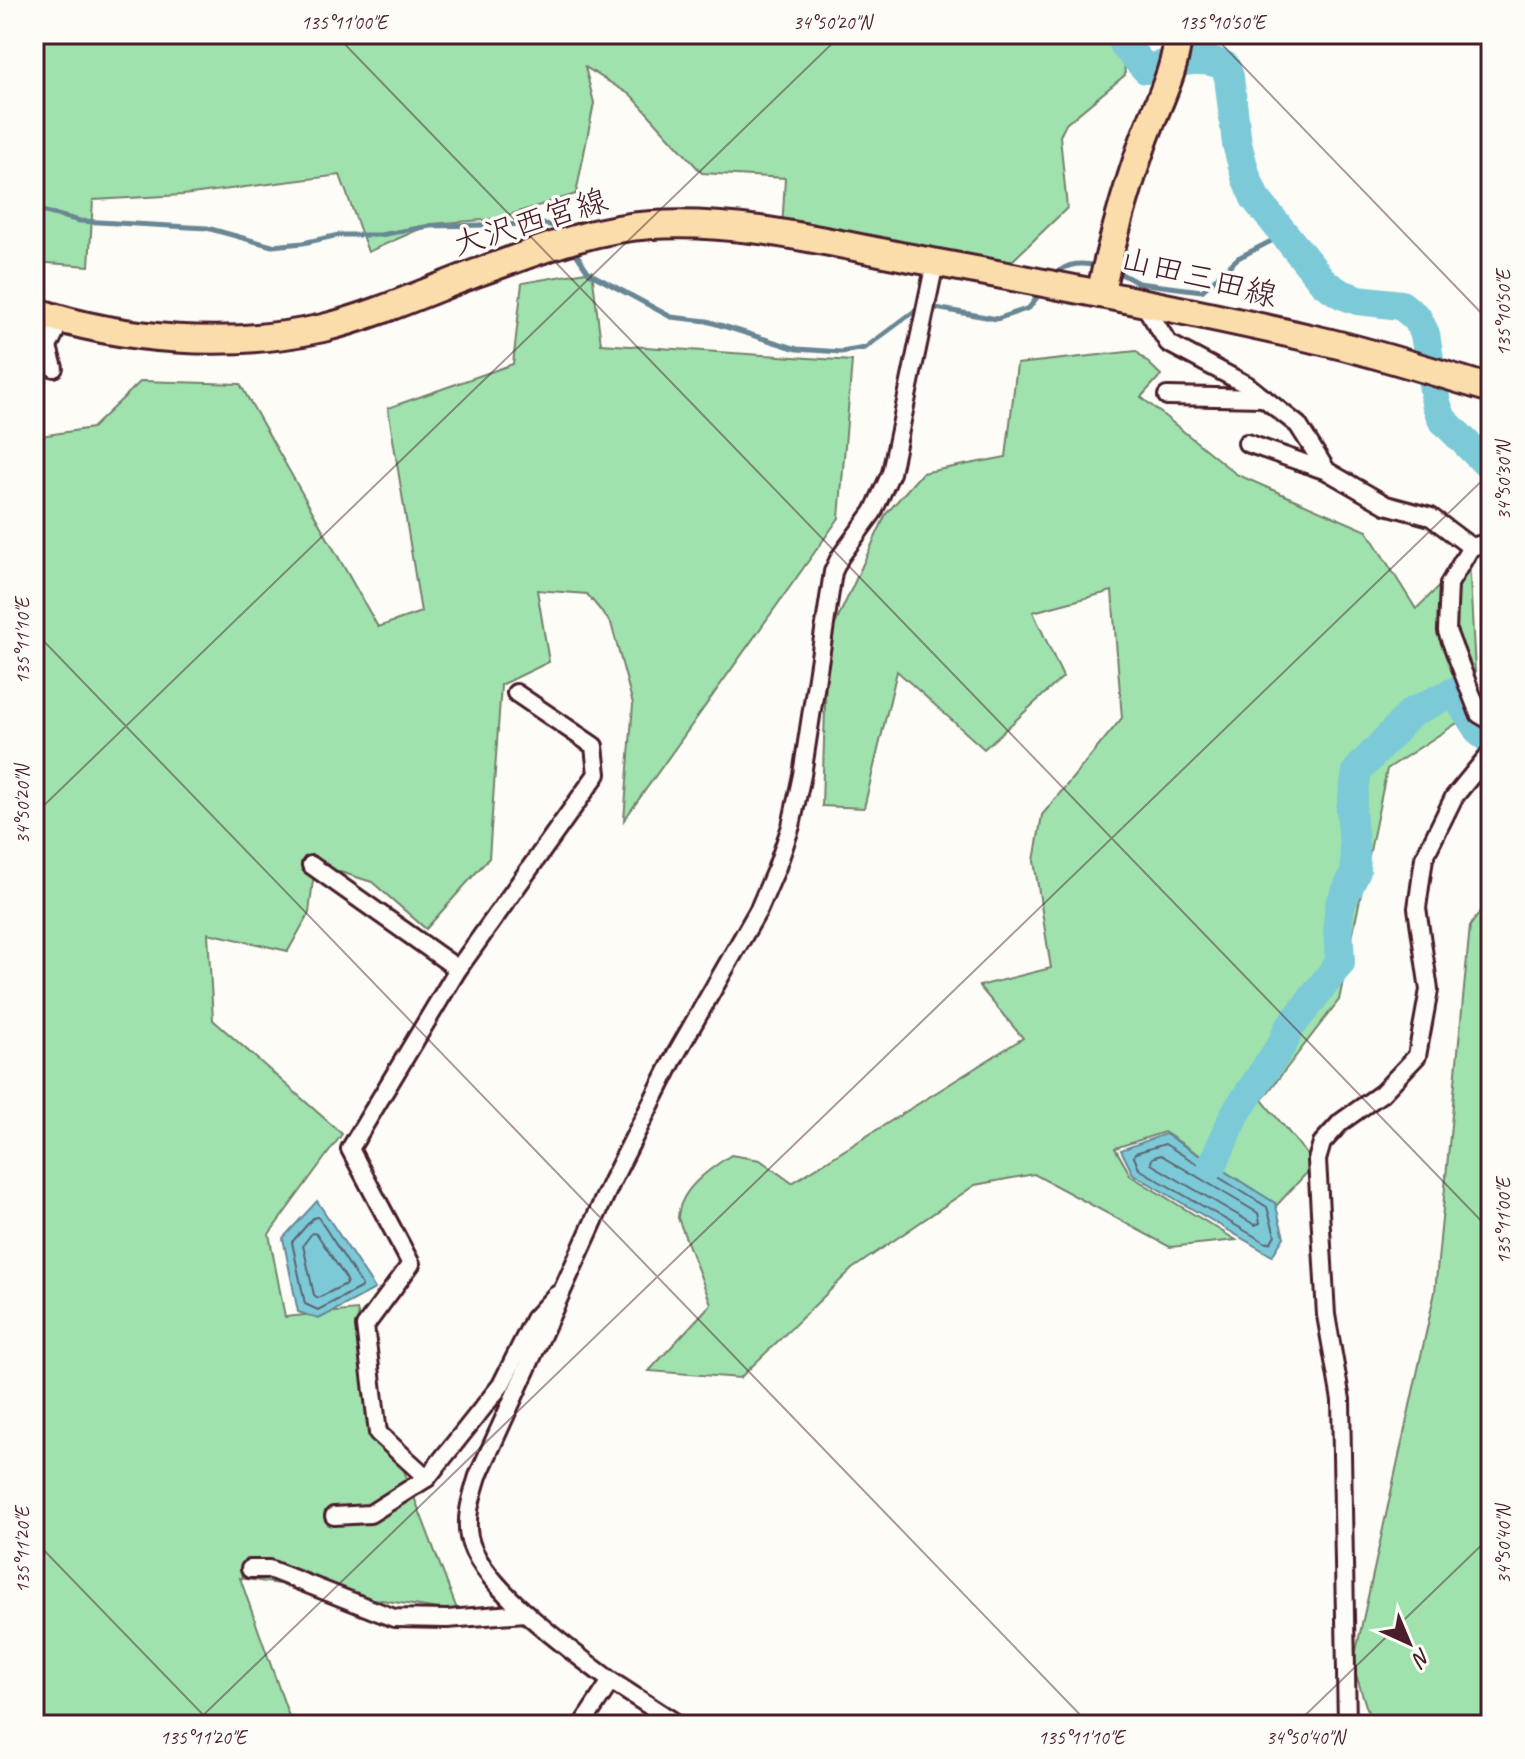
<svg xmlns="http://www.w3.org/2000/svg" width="1525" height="1759" viewBox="0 0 1525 1759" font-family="Caveat,'Klee One',sans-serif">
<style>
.green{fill:#9fe2ad;stroke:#74806c;stroke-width:2}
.water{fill:#7bcad8;stroke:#678693;stroke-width:2}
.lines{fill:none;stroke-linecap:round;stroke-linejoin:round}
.shore{stroke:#5e6370;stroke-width:2}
.stream{stroke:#678693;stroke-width:5}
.river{stroke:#7bcad8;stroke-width:30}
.minor-casing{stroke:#4a1f2b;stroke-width:22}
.primary-casing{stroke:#4a1f2b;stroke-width:32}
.minor{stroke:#fdfcf7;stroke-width:16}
.primary{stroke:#fbddab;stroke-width:26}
.ticks{fill:none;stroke:#4a1f2b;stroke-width:2;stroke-opacity:0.45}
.labels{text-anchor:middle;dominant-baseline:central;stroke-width:7;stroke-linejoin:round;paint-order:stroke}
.street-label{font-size:32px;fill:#4a1f2b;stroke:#fdfcf7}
.neatline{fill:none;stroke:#4a1f2b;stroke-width:3}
.ticks-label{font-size:20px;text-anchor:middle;fill:#4a1f2b}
</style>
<rect width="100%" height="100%" fill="#fdfcf7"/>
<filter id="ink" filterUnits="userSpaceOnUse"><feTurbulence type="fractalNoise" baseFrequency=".0125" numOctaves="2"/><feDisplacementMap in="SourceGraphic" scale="16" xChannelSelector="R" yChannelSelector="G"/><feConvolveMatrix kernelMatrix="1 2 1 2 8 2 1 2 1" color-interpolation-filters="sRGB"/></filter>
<g filter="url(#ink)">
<!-- green -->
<g class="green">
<polygon points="34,34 1122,34 1125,75 1066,124 1060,136 1067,208 1009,264 782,231 785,178 702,173 632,96 585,67 594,103 576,194 496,219 431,224 368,252 340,175 183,195 93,200 89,266 34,262"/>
<polygon points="592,271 601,344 852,361 839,518 624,820 633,704 611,623 587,594 537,590 549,662 501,685 489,858 426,929 372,882 315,864 309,913 288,951 208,933 213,1020 342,1134 269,1234 285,1317 357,1310 385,1421 458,1612 240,1578 292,1725 34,1725 34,432 41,436 92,428 141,381 240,384 378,627 421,612 388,408 513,364 522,283"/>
<path d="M1136 351 1161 375 1141 397 1236 474 1367 531 1416 609 1469 557 1477 710 1387 769 1339 1000 1262 1100 1315 1164 1277 1205 1164 1132 1115 1148 1131 1176 1236 1240 1170 1247 1034 1174 975 1185 852 1269 740 1378 649 1371 711 1304 678 1218C679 1190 708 1170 731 1155L760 1160 792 1183 1023 1038 979 986 1051 968 1034 861 1042 815 1122 718 1112 591 1033 612 1063 677 984 749 897 671 864 808 822 806 827 642 886 514 922 473 1006 457 1017 364Z"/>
<polygon points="1491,897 1491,1725 1372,1725 1353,1665 1435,1292 1470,926"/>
</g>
<!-- water -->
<g class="water">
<polygon points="1165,1134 1275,1203 1284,1237 1272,1256 1133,1174 1121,1150"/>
<polygon points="317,1201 375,1289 319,1319 298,1312 283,1238"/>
</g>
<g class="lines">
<!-- shore -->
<g class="shore">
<polygon points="1165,1144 1267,1207 1275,1235 1271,1242 1266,1243 1139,1169 1134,1157 1135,1153"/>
<polygon points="1161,1155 1258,1213 1260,1223 1255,1225 1151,1164 1152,1158"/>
<polygon points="318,1217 362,1285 360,1288 318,1310 305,1304 292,1242 313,1218"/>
<polygon points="312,1233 317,1234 347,1280 346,1284 318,1298 314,1295 303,1245"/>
</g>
<!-- stream -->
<g class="stream">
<polyline points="34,209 80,221 207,228 272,246 303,243 339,235 380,235 430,226 545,224 558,227 563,234"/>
<polyline points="573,249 589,273 671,317 707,321 797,349 841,352 865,348 920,307"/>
<polyline points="1114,270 1138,283 1202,291 1238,258 1285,234"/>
<path d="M1054 275C1068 262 1083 262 1100 267"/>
<polyline points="930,307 997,319 1029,308 1041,292"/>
</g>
<!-- river -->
<g class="river">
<path d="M1121 34 1125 46 1146 69C1172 64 1200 53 1225 66L1229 77 1237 144 1246 177 1255 198 1324 283 1341 294 1358 300 1401 305 1417 318 1425 334 1436 403 1442 419 1491 468"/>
<polyline points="1213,1164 1235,1114 1283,1043 1288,1030 1340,963 1338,923 1340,905 1356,871 1351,809 1357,771 1412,712 1454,692 1480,732 1491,740"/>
</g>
<defs>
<g id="minor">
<polyline points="1143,303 1168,343 1247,385 1298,425 1327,471 1386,505 1431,517 1471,547"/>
<polyline points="54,368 48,347 61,320"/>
<polyline points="1167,396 1264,398"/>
<polyline points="1247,443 1327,471"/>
<polyline points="1491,542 1471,547 1449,584 1447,631 1479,714 1491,721"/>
<polyline points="311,865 458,969 597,774 594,746 516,693"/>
<polyline points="458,969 350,1149 411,1264 365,1326 378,1433 427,1478 501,1385 534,1319 556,1295"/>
<polyline points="334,1516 370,1514 427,1478"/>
<polyline points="250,1569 269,1569 394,1618 447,1619 526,1613"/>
<path d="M611 1681C571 1650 479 1586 469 1537 465 1516 472 1496 478 1476L612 1181 676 1054 759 909 777 867 791 826 802 775 833 572 840 557 873 512 891 473 935 263"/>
<polyline points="582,1725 611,1681 679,1725"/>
<polyline points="1347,1725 1341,1400 1326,1315 1317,1160 1322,1143 1341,1122 1382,1093 1417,1056 1429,990 1417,908 1424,858 1454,797 1491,752"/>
</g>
<g id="primary">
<path d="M1100 294C1112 242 1126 190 1144 140 1157 104 1176 72 1178 34"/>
<path d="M34 311C123 341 231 349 323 328 376 315 427 291 479 272 535 252 592 228 652 225 744 219 837 245 927 261 1057 285 1188 310 1318 340 1376 353 1434 372 1491 389"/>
</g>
</defs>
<!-- minor casing -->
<use href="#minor" class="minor-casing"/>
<!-- primary casing -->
<use href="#primary" class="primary-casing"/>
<!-- minor -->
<use href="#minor" class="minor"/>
<!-- primary -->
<use href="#primary" class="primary"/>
</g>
</g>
<!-- ticks -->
<path class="ticks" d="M335 34 1491 1231M1212 34 1491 323M34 631 1090 1725M34 815 842 34M34 1540 213 1725M193 1725 1491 472M1295 1725 1491 1536"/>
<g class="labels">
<!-- street labels -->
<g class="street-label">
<text transform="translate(530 222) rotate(-17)">大沢西宮線</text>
<text transform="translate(1199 277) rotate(14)">山田三田線</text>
</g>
</g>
<!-- margin -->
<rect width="1525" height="1759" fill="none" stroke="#fdfcf7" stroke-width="88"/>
<!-- north arrow -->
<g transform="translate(1409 1643) rotate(136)" stroke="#fdfcf7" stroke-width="6" paint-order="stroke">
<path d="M0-6L14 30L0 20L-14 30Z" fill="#4a1f2b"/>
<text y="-12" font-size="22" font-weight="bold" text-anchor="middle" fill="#4a1f2b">N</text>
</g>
<rect x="44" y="44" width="1437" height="1671" class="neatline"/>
<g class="ticks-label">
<text x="344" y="29">135°11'00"E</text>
<text x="832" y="29">34°50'20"N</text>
<text x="1222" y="29">135°10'50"E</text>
<text transform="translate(1503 313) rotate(-90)" y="7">135°10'50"E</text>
<text transform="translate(1503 481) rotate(-90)" y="7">34°50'30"N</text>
<text transform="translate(22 641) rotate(-90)" y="7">135°11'10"E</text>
<text transform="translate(22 805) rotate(-90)" y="7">34°50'20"N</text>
<text transform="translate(1503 1221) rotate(-90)" y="7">135°11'00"E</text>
<text transform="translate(1503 1545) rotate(-90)" y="7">34°50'40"N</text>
<text transform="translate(22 1550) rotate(-90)" y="7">135°11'20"E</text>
<text x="203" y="1744">135°11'20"E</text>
<text x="1081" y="1744">135°11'10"E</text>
<text x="1305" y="1744">34°50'40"N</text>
</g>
</svg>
